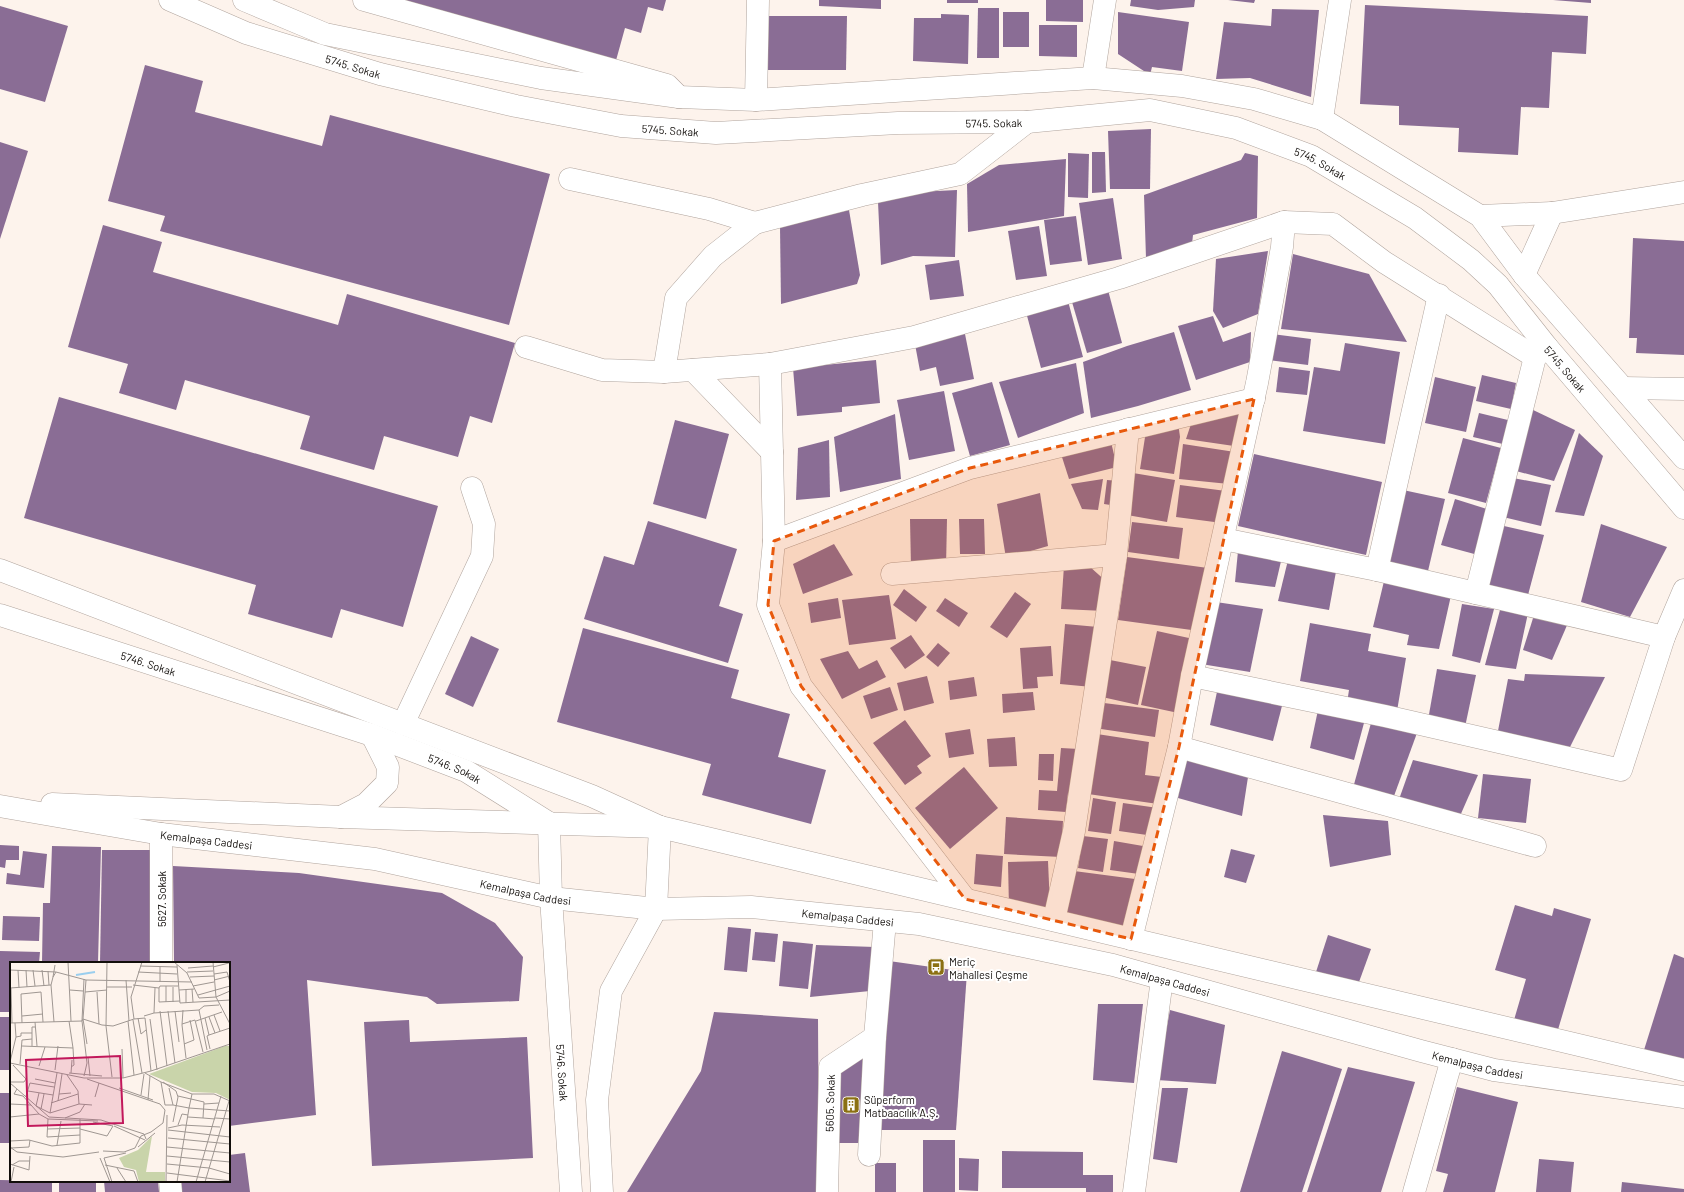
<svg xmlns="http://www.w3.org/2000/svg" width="1684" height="1192" viewBox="0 0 1684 1192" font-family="Barlow,sans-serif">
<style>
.building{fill:#8a6d95}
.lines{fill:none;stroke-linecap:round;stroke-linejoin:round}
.minor-casing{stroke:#b0a49d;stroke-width:23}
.tertiary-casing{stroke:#b0a49d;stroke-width:23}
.secondary-casing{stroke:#b0a49d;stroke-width:23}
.primary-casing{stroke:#b0a49d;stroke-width:23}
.minor{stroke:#fff;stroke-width:22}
.tertiary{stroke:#fff;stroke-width:22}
.secondary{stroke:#fff;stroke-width:22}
.primary{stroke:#fff;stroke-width:22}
.marked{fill:#e8590c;fill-opacity:0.2;stroke:#e8590c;stroke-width:3;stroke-dasharray:8 5;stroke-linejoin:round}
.labels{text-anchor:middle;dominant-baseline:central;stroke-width:4;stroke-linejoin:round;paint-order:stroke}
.street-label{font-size:11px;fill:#120e0b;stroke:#fff}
.poi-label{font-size:11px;fill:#120e0b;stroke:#fff;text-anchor:start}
.inset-river{fill:none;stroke:#9aceee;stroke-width:2}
.inset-road{fill:none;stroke:#9f9792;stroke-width:1}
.view{fill:#c2185b;fill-opacity:0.15;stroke:#c2185b;stroke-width:2}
.inset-edge{fill:none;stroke:#120e0b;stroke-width:2}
</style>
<rect width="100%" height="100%" fill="#fdf3ec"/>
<!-- building -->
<g class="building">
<polygon points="398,0 666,0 663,11 648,7 641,33 625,28 615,64"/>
<polygon points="819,0 881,0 881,9 819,6"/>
<rect x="947" y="0" width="31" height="3"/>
<polygon points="1046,0 1083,0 1083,22 1046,21"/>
<polygon points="1131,0 1195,0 1194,7 1158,10 1130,6"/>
<polygon points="1228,0 1255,0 1254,3"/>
<polygon points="1553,0 1591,0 1591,3"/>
<polygon points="1365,5 1588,16 1586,54 1552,52 1549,108 1521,107 1518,155 1458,152 1459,128 1399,125 1399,106 1360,104"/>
<polygon points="0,6 68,26 45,102 0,89"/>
<polygon points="978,8 999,8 999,58 977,58"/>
<polygon points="1272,9 1319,10 1311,97 1250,78 1216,79 1224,22 1271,26"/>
<rect x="1003" y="12" width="26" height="35"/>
<polygon points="1118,12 1189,22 1182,71 1152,67 1150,75 1118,54"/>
<polygon points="941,14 969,15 968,64 913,61 914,18 941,18"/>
<polygon points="765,16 847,16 846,70 765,70"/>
<polygon points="1039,25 1077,25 1077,57 1039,56"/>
<polygon points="145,65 203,81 195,112 322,146 330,115 550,174 509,325 160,231 165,216 108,201"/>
<polygon points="1151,129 1150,189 1110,189 1108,131"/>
<polygon points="0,142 28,151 0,239"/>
<polygon points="1092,152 1105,152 1106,192 1092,193"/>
<polygon points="1068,153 1089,154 1088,198 1068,197"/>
<polygon points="1245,153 1258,156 1257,218 1193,235 1192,244 1146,258 1144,195 1241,160"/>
<polygon points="1066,159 1064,216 968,232 967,184 999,165"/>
<polygon points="957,190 955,257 913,256 881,265 878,202 917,192"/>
<polygon points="1113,198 1122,259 1088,265 1079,203"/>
<polygon points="849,210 860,275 857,284 781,304 780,226"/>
<polygon points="1076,216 1082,261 1050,265 1044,220"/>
<polygon points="103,225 162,242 153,272 338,325 347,294 515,343 492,423 470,416 458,457 384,436 374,470 300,449 310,416 185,380 176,410 119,393 128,364 68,347"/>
<polygon points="1039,226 1047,276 1016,280 1008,231"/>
<polygon points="1633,238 1684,241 1684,355 1636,353 1637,338 1629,338"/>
<polygon points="1268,251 1258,314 1223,328 1213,311 1216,259"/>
<polygon points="1293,254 1369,274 1407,342 1281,329"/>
<polygon points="959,260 964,296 930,300 925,265"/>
<polygon points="1108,290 1122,343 1087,353 1072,302"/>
<polygon points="1068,301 1083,357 1041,368 1026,312"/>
<polygon points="1213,316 1223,342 1251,332 1250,362 1196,380 1178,326"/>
<polygon points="964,329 974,379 940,386 936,367 920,371 914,339"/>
<polygon points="1174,332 1191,390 1138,406 1091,418 1083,362 1127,346"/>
<polygon points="1272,334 1311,339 1308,365 1268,360"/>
<polygon points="1345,343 1400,352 1385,444 1303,431 1314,367 1340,371"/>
<polygon points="876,360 880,403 842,407 842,412 797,416 793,368"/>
<polygon points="1076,363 1084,413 1018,438 999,382"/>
<polygon points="1279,367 1310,371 1307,395 1276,392"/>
<polygon points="1482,375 1516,383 1511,409 1476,401"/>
<polygon points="1435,377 1476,387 1466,432 1425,423"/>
<polygon points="992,382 1010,445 970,456 952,393"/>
<polygon points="944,391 955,451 909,460 897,400"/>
<polygon points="59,397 438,506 403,627 341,609 332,638 248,614 256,585 24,518"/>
<polygon points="1242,407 1234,446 1186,439 1193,418"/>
<polygon points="1531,409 1575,430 1554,481 1516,471"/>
<polygon points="1479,413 1512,421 1507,445 1473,437"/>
<polygon points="895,414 901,479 840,492 834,437"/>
<polygon points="675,420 729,434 706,519 653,504"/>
<polygon points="1178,422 1180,437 1174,474 1140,469 1146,431"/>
<polygon points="1579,433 1603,456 1584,516 1555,512"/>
<polygon points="1463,438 1501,448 1486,503 1448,493"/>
<polygon points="829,440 830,497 796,500 798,448"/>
<polygon points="1111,442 1117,467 1069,479 1061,454"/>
<polygon points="1183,444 1235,452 1229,484 1179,479"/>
<polygon points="1254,454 1382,482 1366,555 1238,526"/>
<polygon points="1133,473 1175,480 1167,522 1127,515"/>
<polygon points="1513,478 1551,485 1541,526 1503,517"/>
<polygon points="1103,479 1098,510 1082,509 1071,484"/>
<polygon points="1107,480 1120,481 1117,506 1104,504"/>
<polygon points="1180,485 1226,491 1222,523 1176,517"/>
<polygon points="1403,490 1445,499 1428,571 1386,562"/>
<polygon points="1040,493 1048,546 1006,558 997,504"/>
<polygon points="1455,499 1490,510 1478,555 1441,545"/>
<polygon points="910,519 947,519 946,567 911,567"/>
<polygon points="959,519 984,519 985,554 960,554"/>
<polygon points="648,521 737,549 719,606 743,614 728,663 584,619 604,556 634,565"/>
<polygon points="1132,522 1183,528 1179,559 1128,552"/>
<polygon points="1601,524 1667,547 1630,617 1581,602"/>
<polygon points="1504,526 1544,535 1528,595 1486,585"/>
<polygon points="834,544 853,575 803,594 793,564"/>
<polygon points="1238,551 1282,557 1275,587 1235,582"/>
<polygon points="1289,556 1337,566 1329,610 1278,601"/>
<polygon points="1127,557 1208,568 1199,631 1118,620"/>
<polygon points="1064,566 1089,566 1108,583 1105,611 1061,609"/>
<polygon points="1385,577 1452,591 1439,649 1407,645 1409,635 1373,627"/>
<polygon points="904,589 927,607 916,622 893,605"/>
<polygon points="1015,592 1031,604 1007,638 990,627"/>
<polygon points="889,595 896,639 849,645 842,600"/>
<polygon points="838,598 841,618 811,623 808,603"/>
<polygon points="945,598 968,613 959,627 936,611"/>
<polygon points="1216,602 1263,609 1250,672 1201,664"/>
<polygon points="1462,604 1494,609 1480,663 1452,656"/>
<polygon points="1500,610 1528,613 1516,669 1485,665"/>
<polygon points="1534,615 1568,623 1552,660 1523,650"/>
<polygon points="1310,623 1371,634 1368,651 1406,658 1397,711 1347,703 1349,690 1300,681"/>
<polygon points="1065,624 1098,627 1092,687 1060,684"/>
<polygon points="583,628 739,670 731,698 790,714 778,757 826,770 811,824 702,795 711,764 557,722"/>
<polygon points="1157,631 1198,640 1183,714 1141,705"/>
<polygon points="911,635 925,655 905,669 890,648"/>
<polygon points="471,636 499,649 473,707 445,694"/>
<polygon points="938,643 950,653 938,667 926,657"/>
<polygon points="1051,646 1053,676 1037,677 1038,688 1023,689 1020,648"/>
<polygon points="848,651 859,669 877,660 886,677 842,699 820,659"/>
<polygon points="1110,660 1146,667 1138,705 1102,697"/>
<polygon points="1437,669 1476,675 1465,727 1428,720"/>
<polygon points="1525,674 1605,677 1569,749 1497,736 1508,679 1524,681"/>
<polygon points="927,676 934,703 904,711 897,683"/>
<polygon points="974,677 977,696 950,700 948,681"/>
<polygon points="890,687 898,710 871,719 863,696"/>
<polygon points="1218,687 1283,702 1273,741 1210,725"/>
<polygon points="1033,692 1035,710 1003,713 1002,694"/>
<polygon points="1104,703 1159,710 1155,737 1101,729"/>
<polygon points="1318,710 1364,723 1354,760 1310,748"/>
<polygon points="905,720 931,756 917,766 922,773 905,785 873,743"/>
<polygon points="1371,723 1417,733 1394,796 1353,788"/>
<polygon points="970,729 974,754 949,758 945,733"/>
<polygon points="1097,734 1149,742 1145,775 1162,777 1158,804 1088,794"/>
<polygon points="1015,737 1017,766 989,767 987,739"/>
<polygon points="1061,748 1079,749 1075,794 1068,793 1066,812 1038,810 1039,790 1057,791"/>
<polygon points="1039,754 1054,754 1053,781 1038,780"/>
<polygon points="1183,758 1248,777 1242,816 1178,798"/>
<polygon points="1413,760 1478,775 1460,816 1397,805"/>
<polygon points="964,767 998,808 950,849 915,808"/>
<polygon points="1483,774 1531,779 1526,823 1478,818"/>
<polygon points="1093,798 1116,802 1111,834 1088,831"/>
<polygon points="1123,803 1158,808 1154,836 1119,831"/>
<polygon points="1323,815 1388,821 1391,855 1330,867"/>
<polygon points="1006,817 1063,821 1061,857 1004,854"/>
<polygon points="1083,836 1108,839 1103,872 1078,868"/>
<polygon points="1114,841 1143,846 1139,874 1110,870"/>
<polygon points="0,845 19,846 19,860 6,860 5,868 0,867"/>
<polygon points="52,846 101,847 98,963 42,963 43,903 50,903"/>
<polygon points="1231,849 1255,855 1246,883 1224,877"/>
<polygon points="102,850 152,850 150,963 100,963"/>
<polygon points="23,851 47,854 44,888 6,884 7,873 20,875"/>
<polygon points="976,854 1003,856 1001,887 974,884"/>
<polygon points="1048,861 1050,907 1009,908 1008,862"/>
<polygon points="173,866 299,873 442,893 495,923 523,957 519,1001 437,1004 427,997 307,980 316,1115 229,1126 229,963 174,963"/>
<polygon points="1074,871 1135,879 1124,933 1065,922"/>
<polygon points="1515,905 1552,916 1554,908 1591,919 1557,1033 1514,1020 1526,979 1495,970"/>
<polygon points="3,916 40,917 39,941 2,940"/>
<polygon points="728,927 751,929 747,972 724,970"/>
<polygon points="755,932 778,934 775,962 752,960"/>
<polygon points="1328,935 1371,949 1359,982 1316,972"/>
<polygon points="783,941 813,944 808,989 779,986"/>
<polygon points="816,945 875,947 870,991 810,997"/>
<polygon points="0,951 40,952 39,963 11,963 11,1012 0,1012"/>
<polygon points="1674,954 1684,958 1684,1062 1644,1050"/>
<polygon points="889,961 967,972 956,1130 878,1130"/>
<polygon points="1098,1004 1143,1004 1134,1083 1093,1080"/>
<polygon points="1170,1010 1225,1025 1216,1084 1157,1080"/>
<polygon points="714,1012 818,1019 819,1192 627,1192 701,1071"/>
<rect x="0" y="1017" width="11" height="53"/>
<polygon points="409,1020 410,1042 527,1037 533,1158 372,1166 364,1022"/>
<polygon points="870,1047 864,1143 834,1143 836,1068"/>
<polygon points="1282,1051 1342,1069 1302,1192 1240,1192"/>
<polygon points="1348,1067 1415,1082 1381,1192 1307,1192"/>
<polygon points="1457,1087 1518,1102 1495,1192 1443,1192 1448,1174 1436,1171"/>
<polygon points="1162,1088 1188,1088 1177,1163 1153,1159"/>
<rect x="0" y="1093" width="11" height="50"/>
<rect x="923" y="1140" width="32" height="52"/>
<polygon points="1002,1151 1083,1152 1083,1175 1113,1175 1113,1192 1086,1192 1086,1188 1002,1188"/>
<polygon points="245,1153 250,1192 179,1192 177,1181 229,1181 229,1155"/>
<polygon points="959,1158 979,1159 978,1191 959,1190"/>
<polygon points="1539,1159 1574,1162 1571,1192 1536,1192"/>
<rect x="875" y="1163" width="21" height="29"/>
<polygon points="0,1180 52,1181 52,1192 0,1192"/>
<rect x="59" y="1181" width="37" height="11"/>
<polygon points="104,1181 158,1181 159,1192 105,1192"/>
<polygon points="1622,1182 1684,1189 1684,1192 1621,1192"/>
</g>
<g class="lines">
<defs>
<g id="minor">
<polyline points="364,0 667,85 679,97"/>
<polyline points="1093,78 1105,0"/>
<polyline points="756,100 758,0"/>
<polyline points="1322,119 1340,0"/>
<polyline points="570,179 709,209 755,223"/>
<polyline points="1480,216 1552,213 1684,192"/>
<polyline points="1524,275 1552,213"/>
<polyline points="526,347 602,370 664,372 770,364 914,337 1119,278 1284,222"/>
<polyline points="770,364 774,541 768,605 801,686 965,899"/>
<polyline points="693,370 772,452"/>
<polyline points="664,372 676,298 713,256 755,223 862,195 960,174 1027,122"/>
<polyline points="1623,388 1684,389"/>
<polyline points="1223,539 1377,570 1664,637"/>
<polyline points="774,541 970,468 1254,399"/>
<polyline points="1377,570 1439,295"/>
<polyline points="892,574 1116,555"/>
<polyline points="1476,593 1535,357"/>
<polyline points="1192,676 1385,716 1621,770 1664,637 1684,590"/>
<polyline points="403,724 482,556 484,524 472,488"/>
<polyline points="1179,747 1535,846"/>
<polyline points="1054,920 1074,831 1116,555 1128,429"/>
<polyline points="1131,939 1179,747 1192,676 1257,383 1282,247 1284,222 1333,224 1384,262 1535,357 1547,347"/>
<polyline points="161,963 161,834"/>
<polyline points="869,1155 875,1037 885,921"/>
<polyline points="170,1181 171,1192"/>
<path id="s1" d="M827 1192 830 1067 875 1037"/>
<polyline points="1134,1192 1162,979"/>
<polyline points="1414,1192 1452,1059"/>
</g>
<g id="tertiary">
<path id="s2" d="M170 0 246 33 380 74 516 106 621 126 716 133 898 123 1027 122 1150 110 1236 128 1311 156 1415 218 1471 260 1498 285 1547 347 1684 508"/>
<polyline points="244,0 325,34 541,78 679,97 756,100 1093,78 1182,86 1254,99 1322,119 1480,216 1524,275 1684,458"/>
<path id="s3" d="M549 823 551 898 571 1192"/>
<polyline points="602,1192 597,1100 611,991 656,909 660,827"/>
</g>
<g id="secondary">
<polyline points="0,570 592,796 660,827"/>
<path id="s4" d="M0 615 372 735 466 771 549 823"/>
<polyline points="341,817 366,804 387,783 388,767 372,735"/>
</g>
<g id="primary">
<polyline points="52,804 341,817 660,827 1684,1070"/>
<path id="s5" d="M0 806 161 834 375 859 551 898 656 909 751 907 919 924 1113 965 1421 1051 1494 1070 1684 1097"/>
</g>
</defs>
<!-- minor casing -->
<use href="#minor" class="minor-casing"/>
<!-- tertiary casing -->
<use href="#tertiary" class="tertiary-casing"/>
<!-- secondary casing -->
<use href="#secondary" class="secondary-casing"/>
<!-- primary casing -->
<use href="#primary" class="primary-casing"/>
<!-- minor -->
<use href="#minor" class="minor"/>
<!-- tertiary -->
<use href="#tertiary" class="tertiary"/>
<!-- secondary -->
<use href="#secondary" class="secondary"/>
<!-- primary -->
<use href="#primary" class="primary"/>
</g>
<!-- marked area -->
<path class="marked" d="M1254 399 1179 747 1131 939 965 899 801 686 768 605 774 541 970 468Z"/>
<!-- icons -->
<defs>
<symbol id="bus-square" viewBox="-11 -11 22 22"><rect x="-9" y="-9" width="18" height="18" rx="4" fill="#8b7012" stroke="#fff"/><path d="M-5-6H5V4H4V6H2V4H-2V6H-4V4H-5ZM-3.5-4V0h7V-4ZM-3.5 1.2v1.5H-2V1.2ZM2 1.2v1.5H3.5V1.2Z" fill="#fff"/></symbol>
<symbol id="building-square" viewBox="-11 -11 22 22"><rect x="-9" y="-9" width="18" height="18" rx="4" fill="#8b7012" stroke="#fff"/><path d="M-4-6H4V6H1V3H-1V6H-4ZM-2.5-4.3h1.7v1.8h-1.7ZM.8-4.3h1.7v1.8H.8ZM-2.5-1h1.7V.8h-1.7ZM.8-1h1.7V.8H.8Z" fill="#fff"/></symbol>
</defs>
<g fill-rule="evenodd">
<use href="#bus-square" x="926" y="957" width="20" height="20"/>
<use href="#building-square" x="841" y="1095" width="20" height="20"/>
</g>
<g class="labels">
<!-- street labels -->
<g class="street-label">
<text stroke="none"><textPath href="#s2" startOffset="195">5745. Sokak</textPath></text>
<text stroke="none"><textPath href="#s2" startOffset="843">5745. Sokak</textPath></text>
<text stroke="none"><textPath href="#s2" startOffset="519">5745. Sokak</textPath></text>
<text stroke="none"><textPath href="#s2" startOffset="1179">5745. Sokak</textPath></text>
<text stroke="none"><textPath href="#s2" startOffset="1503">5745. Sokak</textPath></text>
<text stroke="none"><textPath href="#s4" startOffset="156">5746. Sokak</textPath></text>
<text stroke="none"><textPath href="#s4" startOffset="480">5746. Sokak</textPath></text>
<text stroke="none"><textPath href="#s5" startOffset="209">Kemalpaşa Caddesi</textPath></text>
<text stroke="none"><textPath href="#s5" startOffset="533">Kemalpaşa Caddesi</textPath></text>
<text transform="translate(161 899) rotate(-90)">5627. Sokak</text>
<text stroke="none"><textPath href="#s5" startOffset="857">Kemalpaşa Caddesi</textPath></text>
<text stroke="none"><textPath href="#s5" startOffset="1181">Kemalpaşa Caddesi</textPath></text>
<text stroke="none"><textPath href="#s5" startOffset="1505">Kemalpaşa Caddesi</textPath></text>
<text stroke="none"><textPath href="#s3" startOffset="250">5746. Sokak</textPath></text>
<text stroke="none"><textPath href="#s1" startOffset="89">5605. Sokak</textPath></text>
</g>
<!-- poi labels -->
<g class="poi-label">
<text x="949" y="961">Meriç<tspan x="949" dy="13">Mahallesi Çeşme</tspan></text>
<text x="864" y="1099">Süperform<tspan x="864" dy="13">Matbaacılık A.Ş.</tspan></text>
</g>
</g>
<!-- overview -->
<g transform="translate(10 962)">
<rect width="220" height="220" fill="#fdf3ec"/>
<path d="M215 84H220V138L206 131 182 130 139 112ZM142 174 136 210H155V220H129L126 208 114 205 109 196 128 188Z" fill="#c9d4aa"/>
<path class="inset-river" d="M66 13 85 10"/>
<path class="inset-road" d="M58 0 61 59M97 0 96 64 102 115M132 0 121 35 124 57 135 56 141 109M164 0 177 11 189 36 206 35 220 62M203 0 206 35 220 29M45 3 43 15 46 10M167 3 170 41 220 38M130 4 167 5M150 4V20M203 5 219 1M178 6 203 4M0 8 46 10 76 18 182 20M8 8 9 26M16 8 17 25M23 8 25 24M32 8 34 24M38 9 39 23M128 10 167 12M177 10 203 9M204 12 217 10 220 20M43 15 41 23 44 60M180 15 204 14M74 17 72 59 77 101 74 114M76 18 73 57 77 82M116 18 119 59M204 18 220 14M123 23 149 26 150 24H168M183 24 204 20M97 25H122M163 25V40M0 26 41 23M1 26 2 61M149 26V40L170 39M176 27V41M182 27 183 40M60 28 73 29M169 28 184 27M75 30 97 28M87 30 89 62M188 33 220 24M156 40V24M173 48 172 63 176 96M189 48 197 88M189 48 194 44 209 43M150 49 157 104M158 49 165 101M165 49 169 80M144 51 189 48M204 53 210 69M12 54 33 52M134 54 144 51 145 26M199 55 205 71M128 56 131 72 136 68M195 56 199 73 197 74 200 87M140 57 147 108M123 58 132 111M59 59 63 86M118 59 124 113M186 59 212 50M25 60 27 84M0 61 72 59 73 57 92 63 103 64 124 57M12 61 11 32 31 30 33 60M172 62 185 58 193 90M199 73 220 66M6 75 11 74V71H22M174 82 184 78 180 58M12 84 63 86 64 103 61 105M22 84V65H25M112 87 113 116M78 95 80 114M0 100 6 75 5 61M0 101 74 116H113L141 109 220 82M10 102 12 78 22 77M29 104 35 85M45 108 48 84M59 111 92 114M61 111 62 98M135 111 151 120 155 143H163M57 113 68 129 69 142M25 117 45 121M77 117 150 142 155 148 153 161 141 170 131 174 125 186 114 190 93 189M0 120H14L16 117 3 103M151 120 182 132H204L220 139M153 120 166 129 168 135 163 160M0 121 7 127 4 132M109 126 143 138M159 126 163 143 179 146 167 220M7 127 39 155 91 158 134 172 136 177M18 129 43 133M4 132 13 134 29 152 38 157 88 159M49 132 61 131M131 133 134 112M16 134 20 121 44 125M168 134 194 140 193 156 178 155M85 135 89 121M138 138 140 114M48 139 52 112M41 141 68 132M0 142 21 143M194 142 209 141M26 144 40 151 47 111M26 144 29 131M179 146 220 149M179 146 182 132M31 147 34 132M40 151 69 142 82 143M0 155 29 152M55 156 70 150 75 142M193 156 205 157M205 156 220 157M38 157 37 175 70 173M83 160 103 164M168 163 172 152 178 153M104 164 135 178M158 166 172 163 210 165M37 167 70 166M70 167 97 174 103 164M158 168 220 175M158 176 220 182M0 179 19 178 42 184 70 181V157M47 183 51 159M0 185 7 190 53 195 89 190M128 185 145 171M157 185 220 191M1 186 19 185 20 178M157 194 220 200M90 196 100 220M94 196 102 220M94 196 116 191M0 202 19 208 20 194M157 202 199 206 220 212M2 203 9 199H20M95 203 124 209 128 220M107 206 116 220M157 211 220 219M1 220 4 205M156 220 157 153M186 220 211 134M195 220 219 139"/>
<path class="view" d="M110 94 113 161 18 164 16 98Z"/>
<rect width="220" height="220" class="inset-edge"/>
</g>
</svg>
